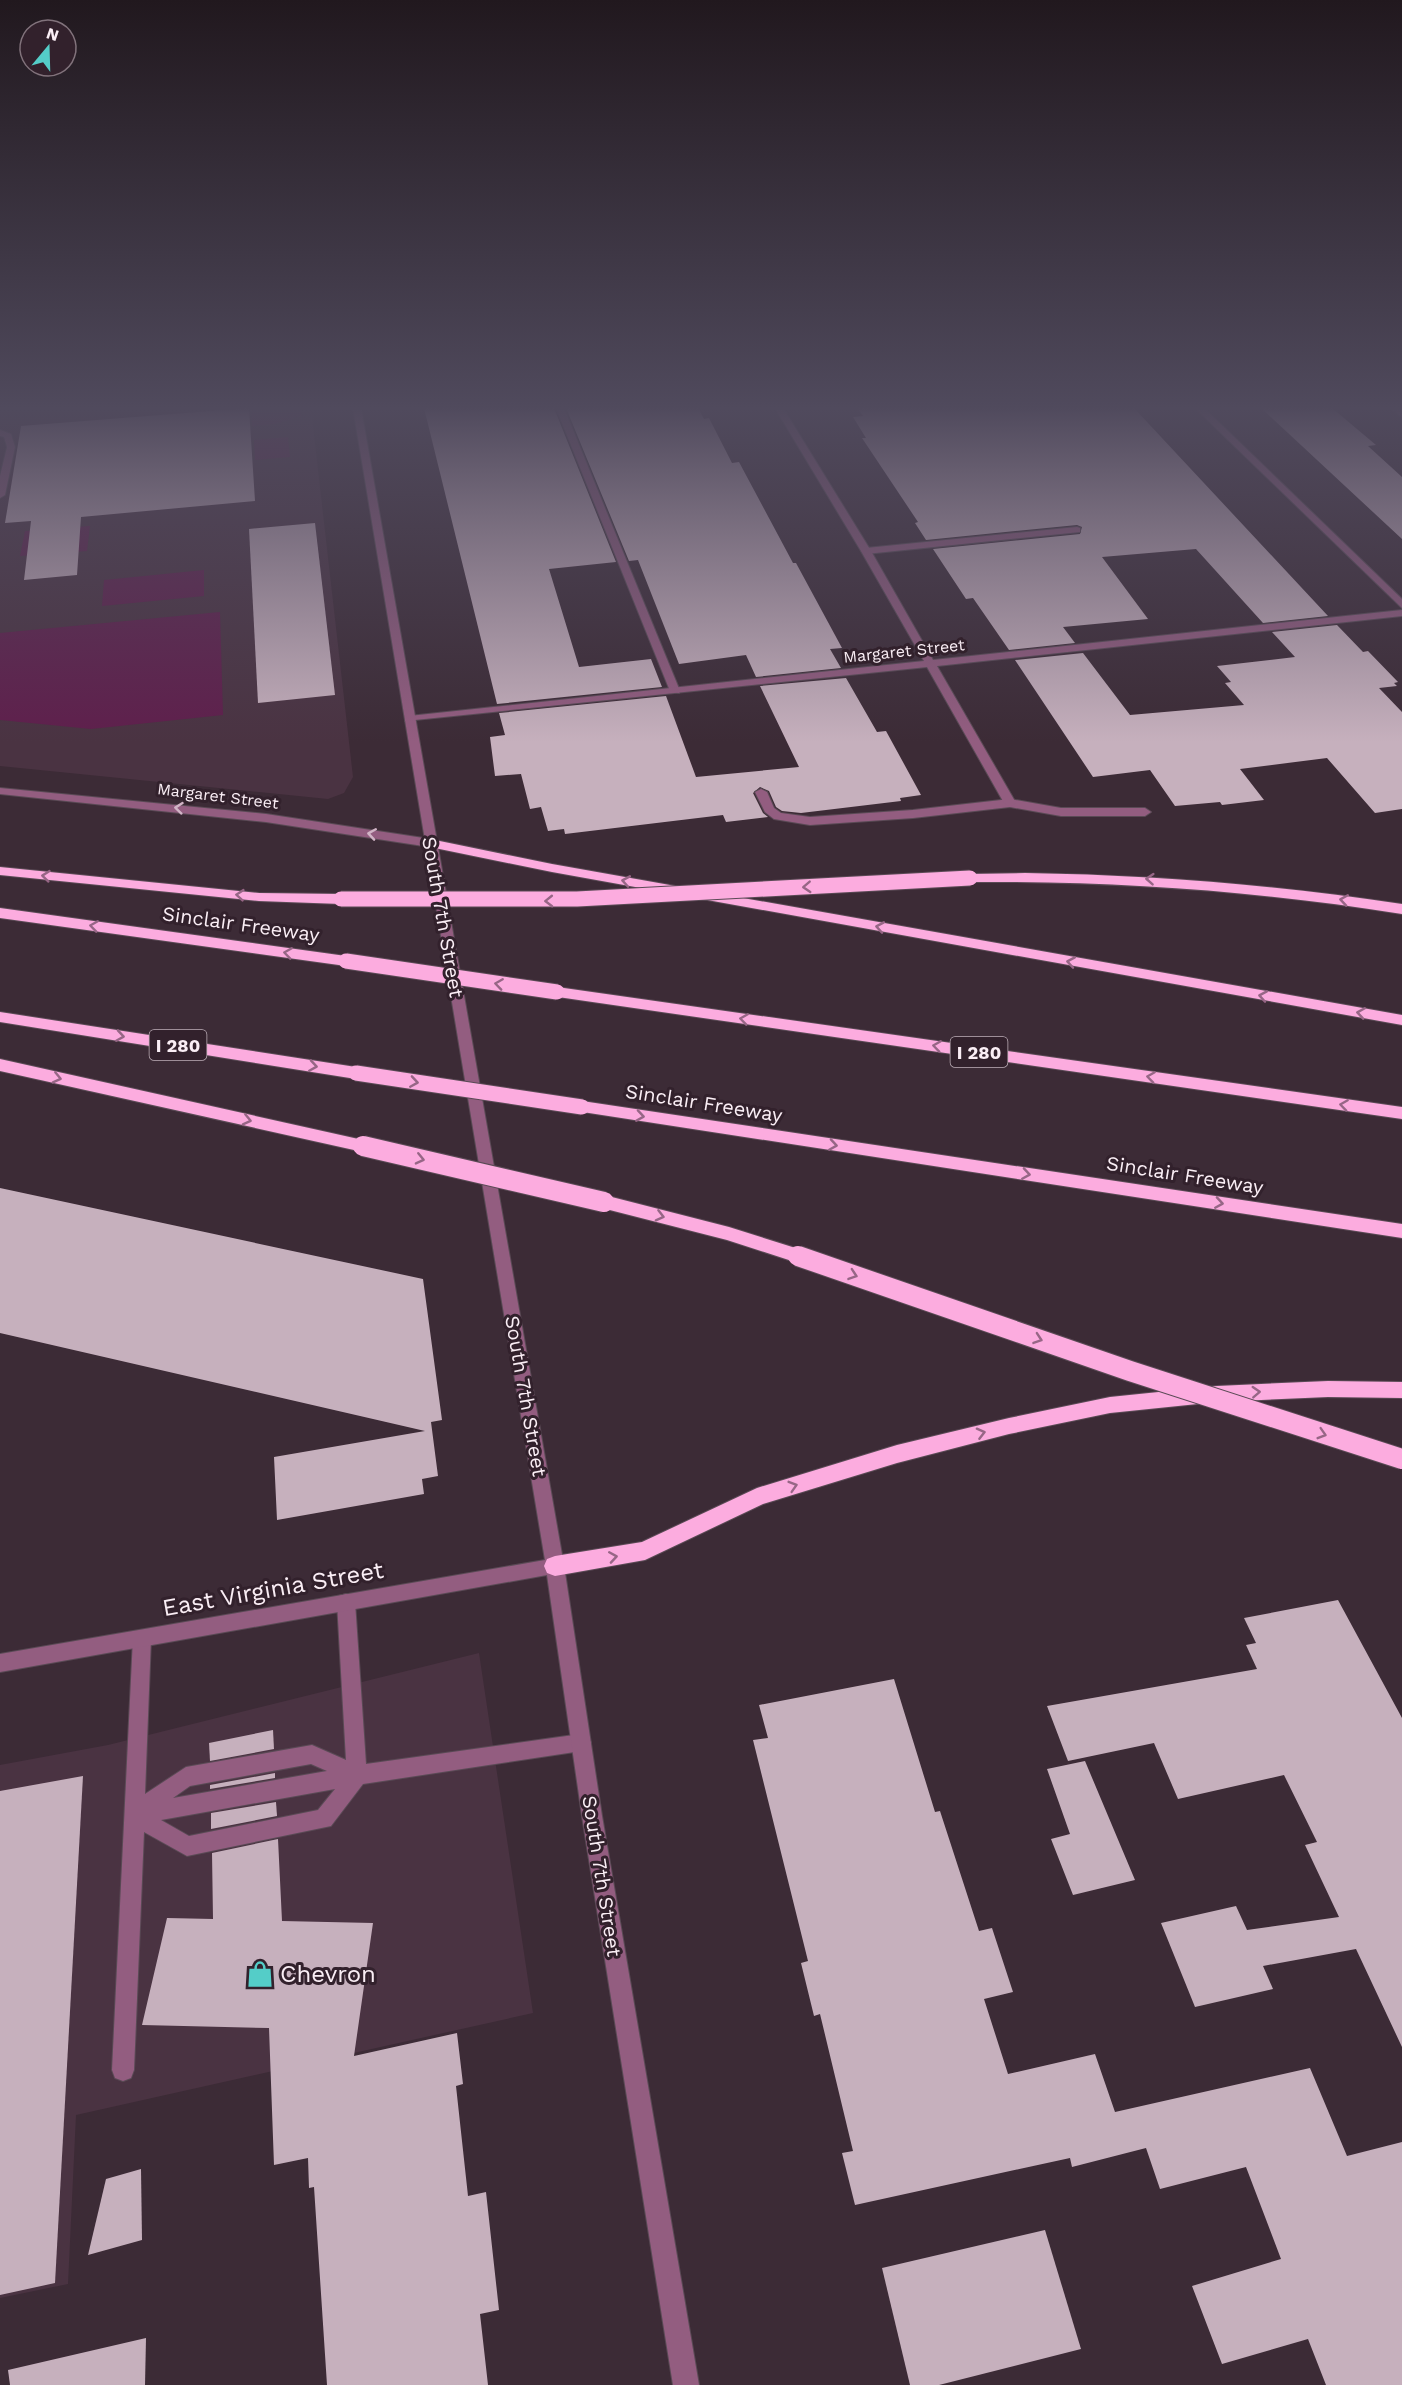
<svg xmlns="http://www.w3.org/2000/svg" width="1402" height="2385" viewBox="0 0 1402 2385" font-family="'Work Sans',sans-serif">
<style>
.built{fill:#4a3342}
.green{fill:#5f1f4c}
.building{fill:#c6b0bd}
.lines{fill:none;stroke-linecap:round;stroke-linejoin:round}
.service-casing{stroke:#5a4a55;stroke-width:2}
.minor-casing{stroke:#5a4a55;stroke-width:2}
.tertiary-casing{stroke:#5a4a55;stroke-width:2}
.motorway-casing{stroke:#5a4a55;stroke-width:2}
.service{fill:#935d80;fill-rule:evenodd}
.minor{fill:#935d80;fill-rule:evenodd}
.tertiary{fill:#935d80;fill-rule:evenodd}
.motorway{fill:#fcacdf;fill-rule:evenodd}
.motorway-bridge-far1-casing{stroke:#5a4a55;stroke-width:17;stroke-linecap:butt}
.motorway-bridge-casing{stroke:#5a4a55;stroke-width:22;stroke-linecap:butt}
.motorway-bridge-far1{stroke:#fcacdf;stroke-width:15}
.motorway-bridge{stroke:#fcacdf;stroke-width:20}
.oneway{stroke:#d1b4c6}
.oneway2{stroke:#976686}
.labels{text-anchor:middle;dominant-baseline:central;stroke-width:6;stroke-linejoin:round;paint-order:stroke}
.far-street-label{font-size:16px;fill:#faeef5;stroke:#32212c}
.shield{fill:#32212c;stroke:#beb0b9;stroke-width:1.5}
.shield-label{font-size:18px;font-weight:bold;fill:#faeef5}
.street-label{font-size:20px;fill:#faeef5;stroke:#32212c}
.near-street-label{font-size:24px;fill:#faeef5;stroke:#32212c}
.near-poi-label{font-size:24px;fill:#faeef5;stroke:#32212c;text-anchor:start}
</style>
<rect width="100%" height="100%" fill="#3c2b36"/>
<!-- built -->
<g class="built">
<polygon points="17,408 311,408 353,777 344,793 328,799 0,766 0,409"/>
<polygon points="479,1653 533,2013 76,2115 68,2284 0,2298 0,1765 108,1745"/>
</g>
<!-- green -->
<g class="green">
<polygon points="251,408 300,408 301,416 275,424 252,426"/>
<polygon points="288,437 290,457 255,460 254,440"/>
<polygon points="90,526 87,551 20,556 25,531"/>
<polygon points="204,570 204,596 102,606 104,580"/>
<polygon points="220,612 223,715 91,729 0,720 0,633"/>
</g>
<!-- building -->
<g class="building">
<polygon points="249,408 255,501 81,517 77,575 24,580 31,521 5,523 21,426"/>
<polygon points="424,408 554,408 616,562 549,569 579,667 651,659 662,687 497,704"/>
<polygon points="566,408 698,408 704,419 709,418 732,463 739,462 793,563 796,563 842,648 830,649 841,668 756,677 746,655 679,664 638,560 629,561"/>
<polygon points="857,408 1134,408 1328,616 1263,623 1196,549 1102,557 1148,619 1063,627 1075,643 1009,650 973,598 966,599 933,549 1080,534 1082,527 1077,525 926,540 915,523 918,522 862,438 866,438 853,417 863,416"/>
<polygon points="1261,408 1332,408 1376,445 1368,446 1402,477 1402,539"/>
<polygon points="315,523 335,695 258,703 249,529"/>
<polygon points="1337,625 1363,652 1368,651 1398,682 1394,683 1397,686 1379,688 1402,712 1402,809 1375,813 1327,758 1240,769 1264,800 1222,805 1220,802 1175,806 1150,770 1093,777 1015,660 1083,653 1130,715 1244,705 1225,683 1231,682 1217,666 1295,657 1272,632"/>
<polygon points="846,678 877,732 886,731 921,795 900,798 901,801 801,813 782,811 776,807 769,791 760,787 753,793 763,813 768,817 726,822 723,815 565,834 564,829 548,831 541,807 530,809 521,774 495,776 490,737 505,735 499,713 666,696 696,777 799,767 760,686"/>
<polygon points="0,1188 423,1279 442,1420 431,1422 438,1476 422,1479 424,1494 277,1520 274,1457 425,1431 0,1333"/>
<polygon points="1338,1600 1402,1718 1402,2047 1356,1949 1263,1966 1273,1989 1195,2007 1161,1923 1236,1906 1247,1930 1339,1917 1305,1845 1317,1842 1284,1775 1178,1799 1154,1743 1068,1761 1047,1706 1257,1669 1246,1645 1256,1643 1244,1618"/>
<polygon points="894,1679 935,1812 940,1811 979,1931 992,1928 1013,1992 984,1999 1008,2074 1095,2054 1115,2112 1310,2068 1347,2156 1402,2142 1402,2385 1326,2385 1308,2339 1222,2364 1192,2286 1281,2259 1246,2167 1160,2189 1146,2148 1072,2167 1070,2158 855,2205 842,2153 853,2151 820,2014 814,2016 801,1963 808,1961 753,1740 768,1738 759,1705"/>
<polygon points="273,1730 274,1749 210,1761 209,1743"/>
<polygon points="1085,1761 1135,1880 1073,1895 1051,1839 1070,1834 1047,1769"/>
<polygon points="275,1773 275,1778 210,1789 210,1785"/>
<polygon points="83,1776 55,2283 0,2295 0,1791"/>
<polygon points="276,1802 277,1816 211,1829 211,1813"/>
<polygon points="278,1839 282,1921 373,1923 354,2056 457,2033 463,2084 456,2086 468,2196 486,2192 499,2310 480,2314 488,2385 327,2385 314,2187 309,2188 308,2158 274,2165 269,2028 142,2025 167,1918 213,1919 212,1853"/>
<polygon points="141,2169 142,2240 88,2255 106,2179"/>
<polygon points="1045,2230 1081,2349 939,2385 910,2385 882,2268"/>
<polygon points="146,2338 145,2385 10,2385 8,2370"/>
</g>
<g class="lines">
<defs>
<g id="service">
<polygon points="556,408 564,408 680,691 679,693 670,691"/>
<polygon points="1390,408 1402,410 1402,417"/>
<polygon points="0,430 11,434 15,447 5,495 0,498 0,476 7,447 4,437 0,436"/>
<polygon points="1077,527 1080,528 1080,532 866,554 861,551 866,548"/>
<polygon points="761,789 767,792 774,808 781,813 810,817 913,810 1010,799 1061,808 1145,808 1151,812 1145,816 1061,816 1010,807 913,818 810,825 774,819 765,812 755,792"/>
<path d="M346 1594 353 1596 355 1602 366 1764 581 1734 588 1736 591 1743 588 1750 363 1784 331 1826 187 1856 144 1832 134 2070 131 2078 123 2081 115 2078 112 2070 133 1638 135 1632 142 1630 149 1632 151 1638 145 1794 186 1767 312 1745 346 1760 337 1602 339 1596ZM311 1764 327 1771 173 1798 190 1786ZM335 1789 318 1810 189 1836 161 1820Z"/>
</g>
<g id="minor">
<polygon points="775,408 783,408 871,551 933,660 1402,610 1402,616 937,666 1016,803 1010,807 1004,803 927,667 405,721 405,717 409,716 924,661 861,551"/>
<polygon points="1195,408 1204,408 1402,599 1402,608"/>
<polygon points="0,788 266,814 430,839 436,843 430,847 266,822 0,794"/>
</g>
<polygon id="tertiary" points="353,408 361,408 564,1566 602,1816 699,2385 673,2385 582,1816 547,1575 0,1672 0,1654 545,1560"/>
<g id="motorway">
<polygon points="430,839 552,864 1402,1015 1402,1025 552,872 425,846 423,843 425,840"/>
<polygon points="0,867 259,893 341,894 349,899 341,904 259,901 0,875"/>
<path d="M1025 873C1152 875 1277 885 1402 904V914C1258 891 1115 881 970 882L963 878 970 874Z"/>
<polygon points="0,908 346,956 354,961 346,966 0,918"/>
<polygon points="557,987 1402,1107 1402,1119 551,996 549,992 551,988"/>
<polygon points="0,1012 356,1067 364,1073 356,1079 0,1022"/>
<polygon points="0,1059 363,1140 372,1146 363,1152 0,1071"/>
<polygon points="582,1101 1402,1224 1402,1238 576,1111 573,1107"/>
<polygon points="604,1195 729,1227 805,1251 807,1256 805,1261 798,1263 727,1240 598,1207 595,1202 598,1197"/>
<polygon points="1328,1381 1402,1382 1402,1398 1328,1397 1217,1402 1110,1413 1009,1434 897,1463 763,1504 645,1560 555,1576 547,1573 544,1566 547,1559 555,1556 642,1542 757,1488 897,1445 1009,1418 1110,1397 1217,1386"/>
</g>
</defs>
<!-- service casing -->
<use href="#service" class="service-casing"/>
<!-- minor casing -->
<use href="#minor" class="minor-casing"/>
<!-- tertiary casing -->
<use href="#tertiary" class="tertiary-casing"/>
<!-- motorway casing -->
<use href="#motorway" class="motorway-casing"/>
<!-- service -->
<use href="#service" class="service"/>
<!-- minor -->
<use href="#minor" class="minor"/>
<!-- tertiary -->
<use href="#tertiary" class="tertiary"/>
<!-- motorway -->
<use href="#motorway" class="motorway"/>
<defs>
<g id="motorway-bridge-far1">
<polyline points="341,899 577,899 970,878"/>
<polyline points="346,961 557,992"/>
<polyline points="356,1073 582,1107"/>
</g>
<g id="motorway-bridge">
<polyline points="363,1146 604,1202"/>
<polyline points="798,1256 1130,1371 1402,1459"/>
</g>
</defs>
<!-- motorway-bridge-far1 casing -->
<use href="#motorway-bridge-far1" class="motorway-bridge-far1-casing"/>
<!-- motorway-bridge casing -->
<use href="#motorway-bridge" class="motorway-bridge-casing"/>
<!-- motorway-bridge-far1 -->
<use href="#motorway-bridge-far1" class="motorway-bridge-far1"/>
<!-- motorway-bridge -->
<use href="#motorway-bridge" class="motorway-bridge"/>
</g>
<!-- one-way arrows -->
<defs><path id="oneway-chevron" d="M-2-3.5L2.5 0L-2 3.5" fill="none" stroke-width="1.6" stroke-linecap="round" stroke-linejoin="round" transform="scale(1.5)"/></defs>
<g class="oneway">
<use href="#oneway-chevron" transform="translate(179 808) rotate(-174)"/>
<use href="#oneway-chevron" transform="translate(372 834) rotate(-171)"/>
</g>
<g class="oneway2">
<use href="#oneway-chevron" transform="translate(46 876) rotate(-174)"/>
<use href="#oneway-chevron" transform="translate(1150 879) rotate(-176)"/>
<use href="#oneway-chevron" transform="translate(626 881) rotate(-170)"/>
<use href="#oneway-chevron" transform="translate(807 887) rotate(177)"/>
<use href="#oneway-chevron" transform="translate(240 895) rotate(-175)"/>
<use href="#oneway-chevron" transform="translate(1344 900) rotate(-171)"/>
<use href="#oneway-chevron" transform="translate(549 901) rotate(179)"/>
<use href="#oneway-chevron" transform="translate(94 926) rotate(-172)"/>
<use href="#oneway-chevron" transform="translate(880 927) rotate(-170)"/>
<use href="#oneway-chevron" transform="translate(288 953) rotate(-172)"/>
<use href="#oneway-chevron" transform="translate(1071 962) rotate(-170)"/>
<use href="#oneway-chevron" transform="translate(499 984) rotate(-172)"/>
<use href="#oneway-chevron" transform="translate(1263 996) rotate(-170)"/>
<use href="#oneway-chevron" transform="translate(1361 1013) rotate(-171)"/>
<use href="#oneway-chevron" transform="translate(744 1019) rotate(-172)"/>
<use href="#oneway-chevron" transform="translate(120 1036) rotate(9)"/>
<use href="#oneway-chevron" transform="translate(937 1046) rotate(-172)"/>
<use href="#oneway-chevron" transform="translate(313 1066) rotate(9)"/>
<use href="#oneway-chevron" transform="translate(1151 1077) rotate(-172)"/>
<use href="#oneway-chevron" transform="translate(57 1078) rotate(13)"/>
<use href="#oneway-chevron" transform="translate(414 1082) rotate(9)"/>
<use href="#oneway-chevron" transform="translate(1344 1105) rotate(-172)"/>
<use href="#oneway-chevron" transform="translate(640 1116) rotate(9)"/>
<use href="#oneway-chevron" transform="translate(247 1120) rotate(13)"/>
<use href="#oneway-chevron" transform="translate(833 1145) rotate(9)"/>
<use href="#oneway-chevron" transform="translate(420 1159) rotate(13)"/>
<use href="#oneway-chevron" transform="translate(1026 1174) rotate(9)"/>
<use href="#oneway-chevron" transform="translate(1219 1203) rotate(9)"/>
<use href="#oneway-chevron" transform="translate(660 1216) rotate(14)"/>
<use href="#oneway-chevron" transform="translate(853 1275) rotate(19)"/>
<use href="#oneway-chevron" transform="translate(1038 1339) rotate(19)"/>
<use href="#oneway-chevron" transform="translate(1256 1392) rotate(-3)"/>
<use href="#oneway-chevron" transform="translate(981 1433) rotate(-14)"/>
<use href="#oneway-chevron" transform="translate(1322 1434) rotate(17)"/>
<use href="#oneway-chevron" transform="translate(793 1486) rotate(-17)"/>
<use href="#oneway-chevron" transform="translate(613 1557) rotate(-9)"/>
</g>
<!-- sky -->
<linearGradient id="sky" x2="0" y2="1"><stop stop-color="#21181e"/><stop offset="0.55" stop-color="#504a5d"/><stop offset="1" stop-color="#504a5d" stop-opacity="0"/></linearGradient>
<rect width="1402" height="742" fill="url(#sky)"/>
<!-- icons -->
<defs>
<symbol id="shop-bare" viewBox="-9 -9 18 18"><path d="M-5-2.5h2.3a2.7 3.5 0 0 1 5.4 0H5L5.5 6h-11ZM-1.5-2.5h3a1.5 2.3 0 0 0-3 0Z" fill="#54cdc8" stroke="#32212c" stroke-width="2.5" paint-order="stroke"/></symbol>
</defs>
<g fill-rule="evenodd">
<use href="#shop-bare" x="241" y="1955" width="38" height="38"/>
</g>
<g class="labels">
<!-- far-street labels -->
<g class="far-street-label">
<text transform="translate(904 651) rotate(-6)">Margaret Street</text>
<text transform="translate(218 796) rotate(7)">Margaret Street</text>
</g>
<!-- shield labels -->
<g class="shield">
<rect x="149.5" y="1030" width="57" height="30" rx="4.5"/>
<rect x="950.5" y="1037" width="57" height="30" rx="4.5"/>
</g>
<g class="shield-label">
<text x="178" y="1045">I 280</text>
<text x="979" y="1052">I 280</text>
</g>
<!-- street labels -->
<g class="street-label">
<text transform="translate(443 917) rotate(80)">South 7th Street</text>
<text transform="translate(241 924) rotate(8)">Sinclair Freeway</text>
<text transform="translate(704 1103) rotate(9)">Sinclair Freeway</text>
<text transform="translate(1185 1175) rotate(9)">Sinclair Freeway</text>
<text transform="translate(526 1396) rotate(80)">South 7th Street</text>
<text transform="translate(602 1876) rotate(81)">South 7th Street</text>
</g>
<!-- near-street labels -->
<g class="near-street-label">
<text transform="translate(273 1589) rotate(-10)">East Virginia Street</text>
</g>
<!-- near-poi labels -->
<g class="near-poi-label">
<text x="280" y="1974">Chevron</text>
</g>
</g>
<!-- north arrow -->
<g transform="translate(48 48) rotate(19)"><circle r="28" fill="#32212c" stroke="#82737c" stroke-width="1.5"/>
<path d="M0-4.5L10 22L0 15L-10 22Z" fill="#54cdc8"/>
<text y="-9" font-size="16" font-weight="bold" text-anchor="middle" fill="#faeef5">N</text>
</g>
</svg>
